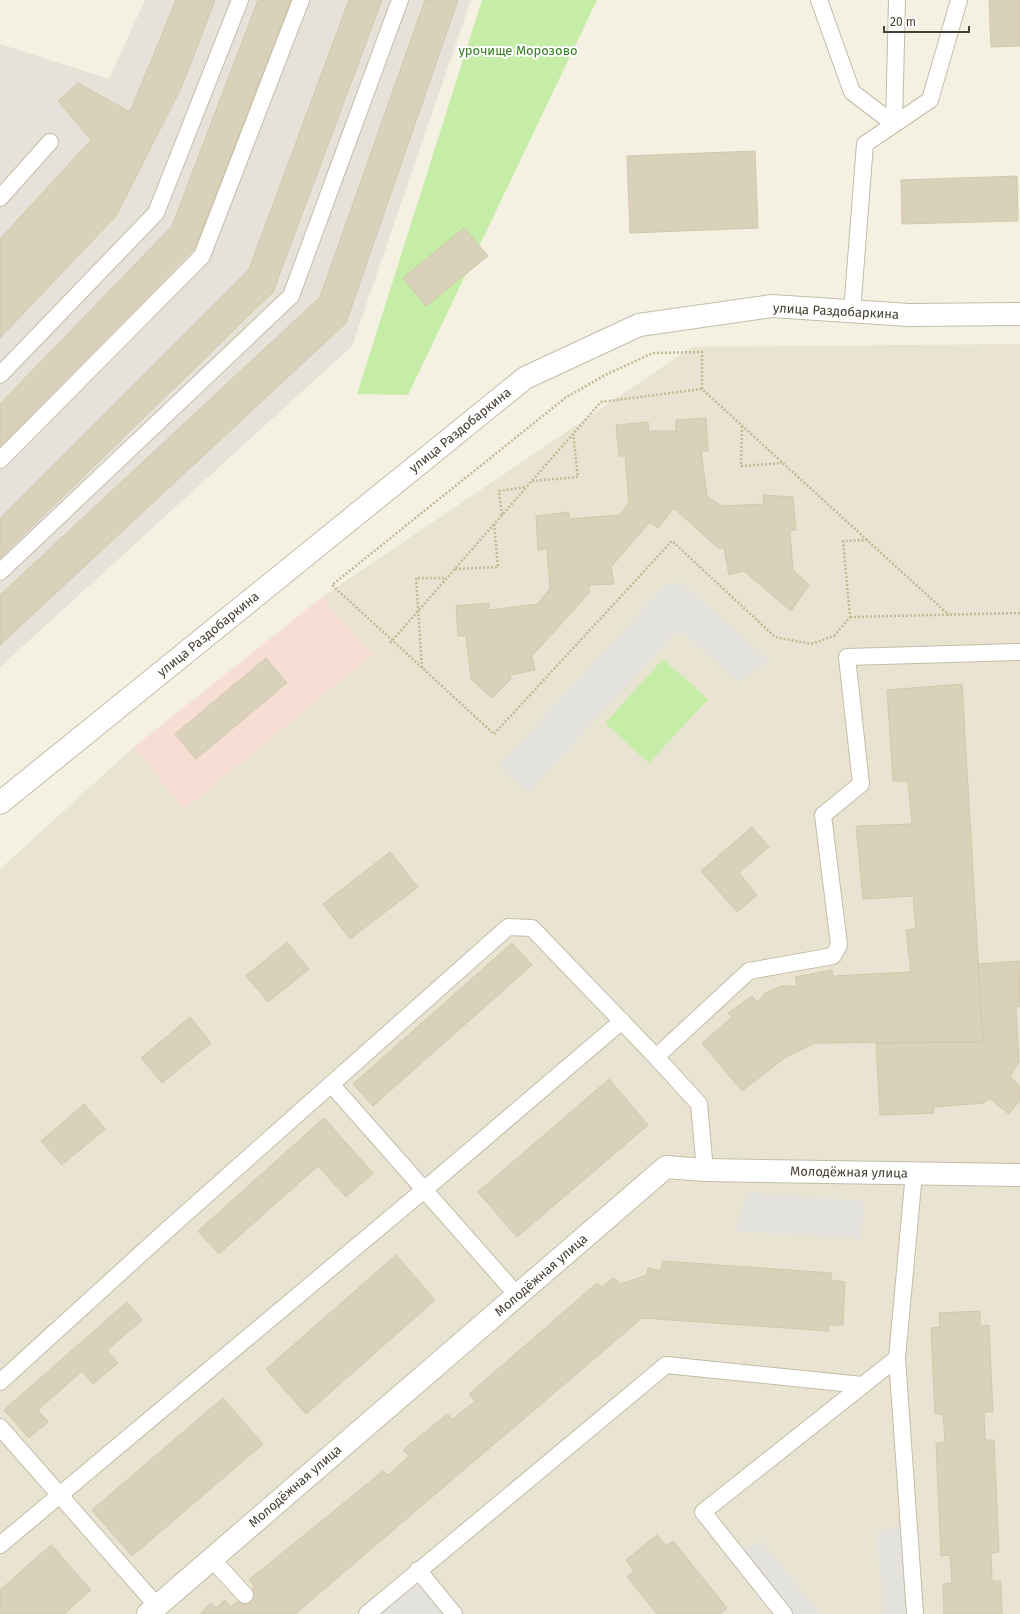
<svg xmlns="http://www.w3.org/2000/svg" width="1020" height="1614" viewBox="0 0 1020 1614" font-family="'Fira Sans',sans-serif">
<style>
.residential{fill:#e9e4d1}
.industrial{fill:#e6e1d9}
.medical{fill:#f6ded5}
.green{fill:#c5eda7}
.parking{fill:#e4e2dd}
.building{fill:#dad1ba;stroke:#d2c8aa}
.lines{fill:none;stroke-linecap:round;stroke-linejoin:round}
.service-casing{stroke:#c3bda8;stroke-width:18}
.minor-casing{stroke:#c3bda8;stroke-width:24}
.tertiary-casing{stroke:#c3bda8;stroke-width:24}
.path{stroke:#c4b994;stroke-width:2.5;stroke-dasharray:2 2;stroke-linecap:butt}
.service{stroke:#fff;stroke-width:16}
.minor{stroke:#fff;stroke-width:22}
.tertiary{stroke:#fff;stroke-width:22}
.labels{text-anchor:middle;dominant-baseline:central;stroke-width:4;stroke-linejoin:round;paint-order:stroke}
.park-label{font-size:13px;fill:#377f20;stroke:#fff}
.street-label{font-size:13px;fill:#474133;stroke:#fff}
</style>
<rect width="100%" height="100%" fill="#f4f1e3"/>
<!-- residential -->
<polygon class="residential" points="1020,344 1020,1614 0,1614 0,869 134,747 184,809 373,655 322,597 692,347"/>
<!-- industrial -->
<polygon class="industrial" points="145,0 471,0 352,346 0,667 0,44 109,79"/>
<!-- medical -->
<polygon class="medical" points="322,597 373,655 184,810 134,747"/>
<!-- green -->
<g class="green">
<polygon points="482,0 597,0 408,395 357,394"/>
<polygon points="663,659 708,699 649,763 605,723"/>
</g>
<!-- parking -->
<g class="parking">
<polygon points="682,583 770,661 737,682 685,634 673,635 528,793 498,766 666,584"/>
<polygon points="747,1192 864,1201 862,1239 735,1231"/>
<polygon points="908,1524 915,1614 884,1614 877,1533"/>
<polygon points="762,1541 820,1614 784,1614 736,1552"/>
<polygon points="418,1570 454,1614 367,1614"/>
</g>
<!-- building -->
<g class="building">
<polygon points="176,0 215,0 182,86 116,216 0,338 0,239 91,140 58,101 78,83 130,112"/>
<polygon points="258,0 291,0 195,248 0,446 0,404 172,226"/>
<polygon points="349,0 382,0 273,292 0,558 0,518 249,269"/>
<polygon points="425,0 458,0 346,323 0,645 0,595 320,297"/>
<polygon points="989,0 1020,0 1020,46 991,47"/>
<polygon points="755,151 758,228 630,233 627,156"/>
<polygon points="1017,176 1018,221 902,224 901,180"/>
<polygon points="464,228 488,256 426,306 403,278"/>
<polygon points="706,418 708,451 701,451 707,496 722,506 764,504 763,495 793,497 796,530 790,531 793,570 809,585 791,611 744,571 729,575 724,548 718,548 674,508 658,528 650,522 611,567 614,584 588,585 590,592 532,656 535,670 510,675 511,679 492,698 471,679 466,636 458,636 456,606 489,603 489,610 538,604 550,588 547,549 538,550 536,516 568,512 570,519 620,515 629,502 625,456 619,456 616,425 648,422 649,431 676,431 676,420"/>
<polygon points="266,658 287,683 196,759 175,734"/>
<polygon points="962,684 983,1042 815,1043 786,1057 742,1091 702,1043 732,1017 728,1013 752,996 758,1002 765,993 781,986 797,986 795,977 832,970 833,976 911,972 906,930 916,929 913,896 863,899 856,826 912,824 908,781 893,781 887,690"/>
<polygon points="752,827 769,847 739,873 757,895 737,912 701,871"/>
<polygon points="390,852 418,887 350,939 323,904"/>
<polygon points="287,942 309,969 268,1002 246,976"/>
<polygon points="512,943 532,965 373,1106 353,1084"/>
<polygon points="1019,961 1020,1006 1016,1007 1019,1062 1010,1076 1020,1087 1020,1100 1009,1114 989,1098 984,1103 933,1107 934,1113 880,1115 876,1043 983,1042 978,964"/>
<polygon points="190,1017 211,1043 162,1083 141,1058"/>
<polygon points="609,1079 648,1125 517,1237 478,1192"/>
<polygon points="84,1104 105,1129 62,1165 41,1141"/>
<polygon points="324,1118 373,1173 346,1197 318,1166 219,1254 198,1231"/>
<polygon points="396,1255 435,1300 306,1414 266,1369"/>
<polygon points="663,1261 832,1273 831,1280 845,1282 843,1325 829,1325 829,1331 642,1318 295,1614 200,1614 211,1603 216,1608 225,1600 231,1607 255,1587 249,1580 383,1471 388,1475 409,1456 403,1450 447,1414 453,1419 475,1401 469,1394 597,1283 602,1287 613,1278 621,1284 647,1275 648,1268 661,1271"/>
<polygon points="127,1302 142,1320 107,1350 118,1363 93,1384 82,1371 38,1410 48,1422 29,1438 4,1410"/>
<polygon points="980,1311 980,1326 989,1325 993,1412 984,1412 985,1440 994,1440 999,1552 991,1553 992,1581 1001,1581 1002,1614 944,1614 943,1584 952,1583 950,1555 941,1556 936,1443 945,1442 943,1414 935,1414 931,1328 940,1327 939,1313"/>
<polygon points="223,1398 263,1444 132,1556 92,1510"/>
<polygon points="657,1535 666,1546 673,1541 727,1608 720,1614 657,1614 627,1577 634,1571 626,1560"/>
<polygon points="51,1545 91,1590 64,1614 0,1614 0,1590"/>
</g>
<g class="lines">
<defs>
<g id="service">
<polyline points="819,0 852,92 894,124"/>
<polyline points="894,124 897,0"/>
<polyline points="0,198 50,142"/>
<polyline points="852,312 865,144 930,100 959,0"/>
<polyline points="0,375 156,213 240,0"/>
<polyline points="0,460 202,256 301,0"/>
<polyline points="0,572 291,296 400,0"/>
<polyline points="331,1084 517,1295"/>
<polyline points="705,1170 699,1104 656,1057 749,971 833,956 839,945 823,815 861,784 847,657 1020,652"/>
<polyline points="914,1173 897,1358 915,1614"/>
<polyline points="0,1382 166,1231 508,927 532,928 656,1057"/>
<polyline points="0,1427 157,1606"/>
<polyline points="0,1545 424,1190 622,1021"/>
<polyline points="212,1559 245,1595"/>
<polyline points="418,1570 454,1614"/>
<polyline points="367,1614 666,1365 862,1385"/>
<polyline points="784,1614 703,1512 897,1358"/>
</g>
<polyline id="minor" points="148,1614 666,1167 705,1170 1020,1175"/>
<polyline id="tertiary" points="0,803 525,378 639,325 772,306 909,315 1020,314"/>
</defs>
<!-- service casing -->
<use href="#service" class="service-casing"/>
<!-- minor casing -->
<use href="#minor" class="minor-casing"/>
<!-- tertiary casing -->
<use href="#tertiary" class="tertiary-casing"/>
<!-- path -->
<g class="path">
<polyline points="702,389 702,352 653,353 605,375 565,398 332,585 494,734 672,541 775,637 811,644 834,636 850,617 843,541 868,540"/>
<polyline points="742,426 741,466 782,463"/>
<polyline points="532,481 578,477 573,434"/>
<polyline points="502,515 499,491 525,487"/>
<polyline points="455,569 498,567 494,524"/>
<polyline points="850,617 1020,613"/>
<polyline points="390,643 601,402 702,389 949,615"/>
<polyline points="422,668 416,578 446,578"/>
</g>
<!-- service -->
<use href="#service" class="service"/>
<!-- minor -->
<use href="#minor" class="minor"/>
<!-- tertiary -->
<use href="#tertiary" class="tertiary"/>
</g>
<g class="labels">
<!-- park labels -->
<g class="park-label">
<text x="518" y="50">урочище Морозово</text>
</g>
<!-- street labels -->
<g class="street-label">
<text transform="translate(836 311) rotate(3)">улица Раздобаркина</text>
<text transform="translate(460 430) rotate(-39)">улица Раздобаркина</text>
<text transform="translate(208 634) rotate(-39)">улица Раздобаркина</text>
<text transform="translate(849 1172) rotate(1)">Молодёжная улица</text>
<text transform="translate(541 1275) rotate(-41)">Молодёжная улица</text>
<text transform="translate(295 1486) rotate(-41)">Молодёжная улица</text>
</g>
</g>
<!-- scale -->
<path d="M884 26v6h85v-6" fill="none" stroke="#474133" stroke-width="2"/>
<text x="890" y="26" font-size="12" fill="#474133" stroke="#ffffff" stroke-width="3" paint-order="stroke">20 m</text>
</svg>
